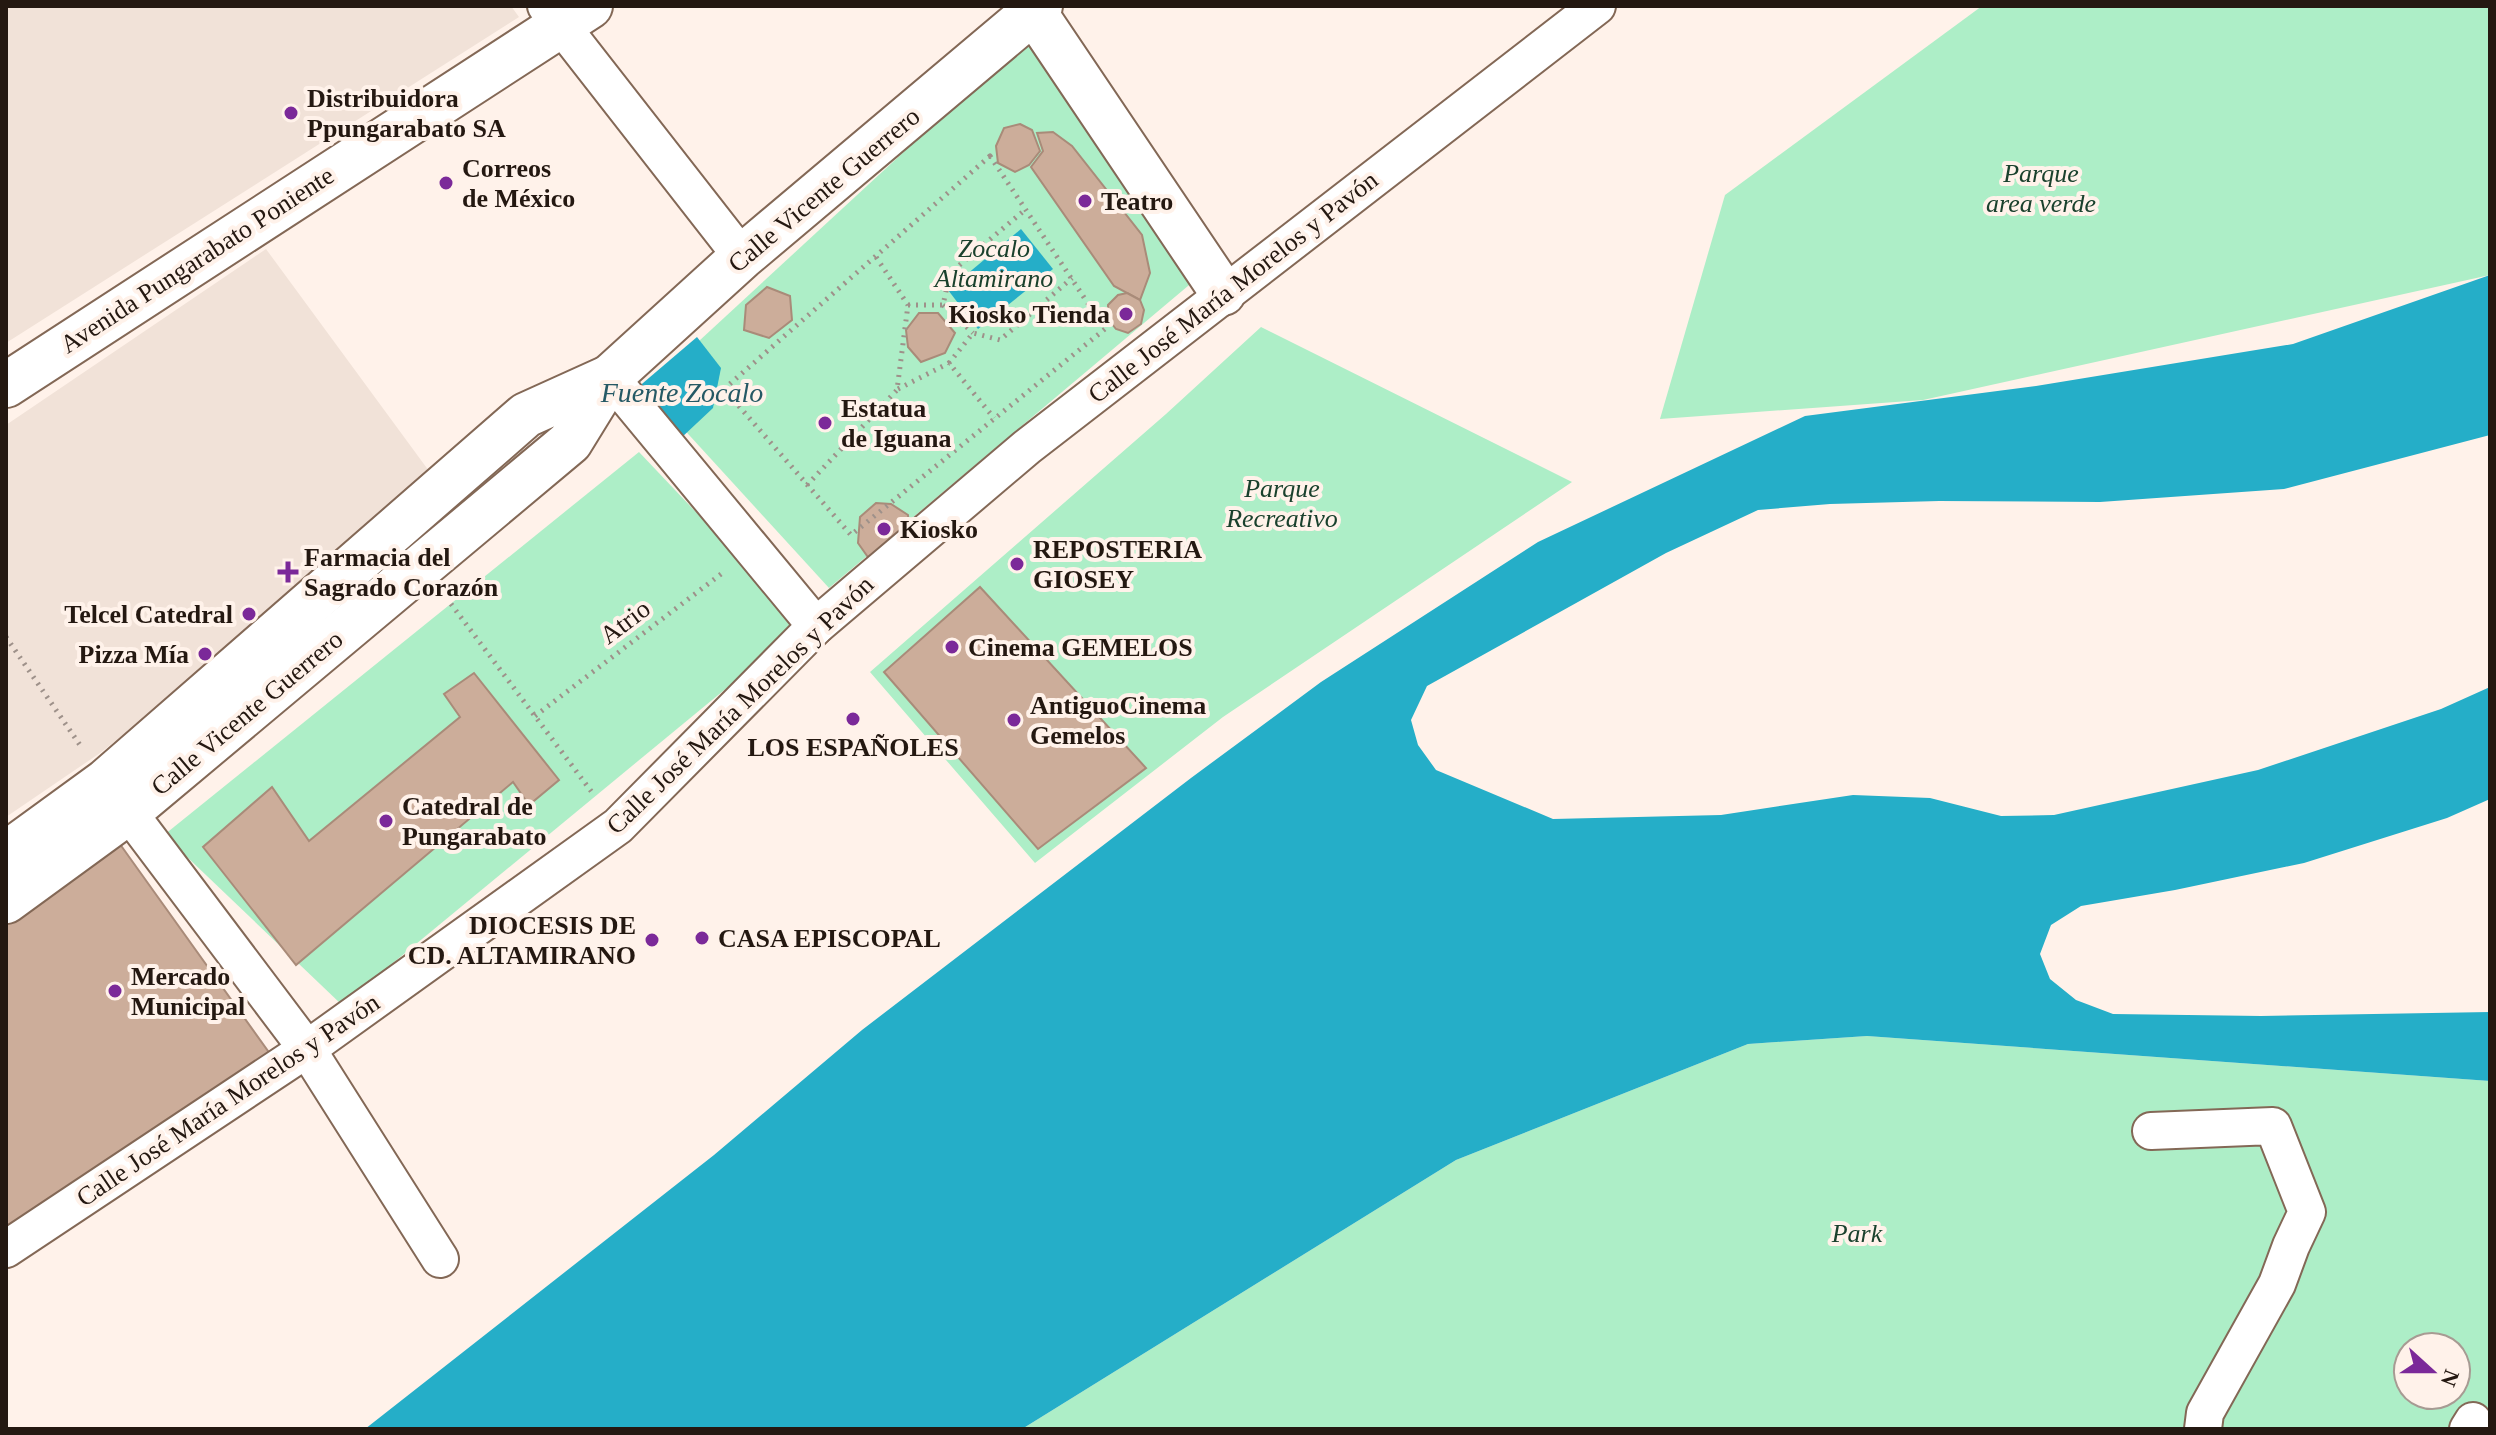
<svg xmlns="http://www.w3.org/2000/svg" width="2496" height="1435" viewBox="0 0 2496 1435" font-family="Georgia,serif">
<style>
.built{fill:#f1e2d8}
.green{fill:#adeec7;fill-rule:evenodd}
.water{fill:#25aec8}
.building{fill:#ccad9a;stroke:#a98b79;stroke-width:2}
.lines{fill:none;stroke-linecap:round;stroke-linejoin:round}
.street-casing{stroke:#836856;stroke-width:40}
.secondary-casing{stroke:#836856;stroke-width:48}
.path{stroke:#9e918a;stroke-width:5;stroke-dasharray:2 6;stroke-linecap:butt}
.street{stroke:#fff;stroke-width:36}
.secondary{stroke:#fff;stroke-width:44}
.poi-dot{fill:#7b2999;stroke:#fff2ea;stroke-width:3}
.labels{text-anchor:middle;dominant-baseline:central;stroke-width:8;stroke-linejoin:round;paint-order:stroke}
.poi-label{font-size:26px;font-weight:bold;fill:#241811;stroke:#fff2ea;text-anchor:start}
.park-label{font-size:26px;font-style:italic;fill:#1a412d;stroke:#fff2ea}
.street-label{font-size:26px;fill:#241811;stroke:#fff2ea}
.water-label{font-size:28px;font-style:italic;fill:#255965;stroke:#fff2ea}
</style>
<rect width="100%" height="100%" fill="#fff2ea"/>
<!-- built -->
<g class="built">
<polygon points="6,6 511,6 519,17 6,343"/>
<polygon points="266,249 440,486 100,753 6,817 6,425"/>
</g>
<!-- green -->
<g class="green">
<polygon points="1982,6 2490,6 2490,275 1923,400 1660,419 1725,195"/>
<polygon points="1026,39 1201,275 829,588 647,389"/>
<polygon points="1261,327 1572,482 1223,717 1035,863 870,672 1166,414"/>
<polygon points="639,452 803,625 342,1005 164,835"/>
<path d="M1867 1036 2490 1081V1429H1022L1456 1160 1748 1044ZM2408 1347H2456V1395H2408Z"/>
</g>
<!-- water -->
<g class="water">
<polygon points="1021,229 1053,269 978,329 948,290"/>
<polygon points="2490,275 2490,435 2284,489 2100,502 1939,501 1830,504 1758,510 1666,553 1427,686 1411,720 1418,745 1436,770 1553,819 1721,815 1853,795 1930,798 2001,816 2054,815 2258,770 2441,709 2490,687 2490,799 2447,818 2304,863 2175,890 2081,906 2051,925 2040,954 2050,979 2076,1000 2113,1014 2261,1016 2490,1012 2490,1081 1867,1036 1748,1044 1456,1160 1022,1429 365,1429 714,1155 862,1030 1191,778 1321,682 1538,542 1805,416 2036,386 2293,344"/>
<polygon points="697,337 721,368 713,408 680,439 636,389"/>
</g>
<!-- building -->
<g class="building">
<polygon points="1020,124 1032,130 1040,151 1029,165 1015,172 998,163 996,146 1004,128"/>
<polygon points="1053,132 1072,146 1142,235 1150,273 1140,300 1114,286 1031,167 1043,151 1037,133"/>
<polygon points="767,287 790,296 792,320 769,338 744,330 746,305"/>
<polygon points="1127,293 1140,300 1144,310 1141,324 1128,333 1116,329 1108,319 1108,305 1118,295"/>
<polygon points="919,313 938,313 955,333 945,353 921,362 908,347 906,330"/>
<polygon points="876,503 891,504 908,515 910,541 870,560 858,543 860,517"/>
<polygon points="980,587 1146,768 1038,849 884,672"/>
<polygon points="474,673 559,780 529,805 513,782 296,965 203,847 272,787 309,841 460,717 444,694"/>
<polygon points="117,840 273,1058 6,1233 6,923"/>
</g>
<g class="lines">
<defs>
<g id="street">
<polyline points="546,6 742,257"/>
<polyline points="610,377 816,626"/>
<polyline points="111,789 307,1049 440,1259"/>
<polyline points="2151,1131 2273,1126 2307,1212 2291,1246 2277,1284 2205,1413 2203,1429"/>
<polyline points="6,1249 307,1049 618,826 816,626 1027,447 1597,6"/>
<polyline points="2468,1429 2473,1421"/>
</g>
<g id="secondary">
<polyline points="1030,6 1223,293"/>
<polyline points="6,385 590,6"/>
<polyline points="6,854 105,782 526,415 610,377"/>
<polyline points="6,901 128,812 570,442 610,377 742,257 1040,6"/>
</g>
</defs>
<!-- street casing -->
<use href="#street" class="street-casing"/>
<!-- secondary casing -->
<use href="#secondary" class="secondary-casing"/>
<!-- path -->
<g class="path">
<polygon points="990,156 1105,329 851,535 724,389"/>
<polyline points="908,305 943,305 950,273 1026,209"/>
<polyline points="943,305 973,333"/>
<polyline points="949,363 973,333 1000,340 1072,278"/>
<polyline points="898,389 949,363 994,418"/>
<polyline points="807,485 897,390 908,305 876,257"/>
<polyline points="451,604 594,795"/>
<polyline points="6,637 82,748"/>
<polyline points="535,716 725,571"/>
</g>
<!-- street -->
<use href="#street" class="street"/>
<!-- secondary -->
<use href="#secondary" class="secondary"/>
</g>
<!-- markers -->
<g class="poi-dot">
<circle cx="291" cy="113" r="8"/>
<circle cx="446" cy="183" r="8"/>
<circle cx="1085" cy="201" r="8"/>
<circle cx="1126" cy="314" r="8"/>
<circle cx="825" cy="423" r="8"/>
<circle cx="884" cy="529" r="8"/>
<circle cx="1017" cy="564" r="8"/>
<path d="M284 560h8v8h8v8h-8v8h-8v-8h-8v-8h8z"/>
<circle cx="249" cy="614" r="8"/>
<circle cx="952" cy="647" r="8"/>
<circle cx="205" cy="654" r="8"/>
<circle cx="853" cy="719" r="8"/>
<circle cx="1014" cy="720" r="8"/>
<circle cx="386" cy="821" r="8"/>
<circle cx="702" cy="938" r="8"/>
<circle cx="652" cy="940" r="8"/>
<circle cx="115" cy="991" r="8"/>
</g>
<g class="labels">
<!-- poi labels -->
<g class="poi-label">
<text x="307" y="98">Distribuidora<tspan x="307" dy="30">Ppungarabato SA</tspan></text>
<text x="462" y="168">Correos<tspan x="462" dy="30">de México</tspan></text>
<text x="1101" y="201">Teatro</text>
<text x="1110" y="314" text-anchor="end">Kiosko Tienda</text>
<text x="841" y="408">Estatua<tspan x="841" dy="30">de Iguana</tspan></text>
<text x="900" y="529">Kiosko</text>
<text x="1033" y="549">REPOSTERIA<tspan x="1033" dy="30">GIOSEY</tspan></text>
<text x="304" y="557">Farmacia del<tspan x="304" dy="30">Sagrado Corazón</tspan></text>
<text x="233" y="614" text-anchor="end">Telcel Catedral</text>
<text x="968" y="647">Cinema GEMELOS</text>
<text x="189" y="654" text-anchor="end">Pizza Mía</text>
<text x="1030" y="705">AntiguoCinema<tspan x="1030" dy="30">Gemelos</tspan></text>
<text x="853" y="747" text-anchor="middle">LOS ESPAÑOLES</text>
<text x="402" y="806">Catedral de<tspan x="402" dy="30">Pungarabato</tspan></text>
<text x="636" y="925" text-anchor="end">DIOCESIS DE<tspan x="636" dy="30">CD. ALTAMIRANO</tspan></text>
<text x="718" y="938">CASA EPISCOPAL</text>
<text x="131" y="976">Mercado<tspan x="131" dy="30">Municipal</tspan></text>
</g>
<!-- park labels -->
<g class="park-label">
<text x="2041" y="173">Parque<tspan x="2041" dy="30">area verde</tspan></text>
<text x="994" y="248">Zocalo<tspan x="994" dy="30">Altamirano</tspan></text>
<text x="1282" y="488">Parque<tspan x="1282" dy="30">Recreativo</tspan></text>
<text x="1857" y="1233">Park</text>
</g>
<!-- street labels -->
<g class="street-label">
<text transform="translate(824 190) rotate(-40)">Calle Vicente Guerrero</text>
<text transform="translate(197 260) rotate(-33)">Avenida Pungarabato Poniente</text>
<text transform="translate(1233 287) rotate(-38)">Calle José María Morelos y Pavón</text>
<text transform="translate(625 622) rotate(-37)">Atrio</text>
<text transform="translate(740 705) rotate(-44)">Calle José María Morelos y Pavón</text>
<text transform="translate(247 713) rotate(-40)">Calle Vicente Guerrero</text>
<text transform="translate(228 1100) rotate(-34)">Calle José María Morelos y Pavón</text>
</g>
<!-- water labels -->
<g class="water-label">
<text x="682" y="392">Fuente Zocalo</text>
</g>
</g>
<!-- border -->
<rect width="2496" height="1435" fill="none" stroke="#241811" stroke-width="16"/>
<!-- north arrow -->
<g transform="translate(2432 1371) rotate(111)"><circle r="38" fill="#fff2ea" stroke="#a79b93" stroke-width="2"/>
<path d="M0-6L14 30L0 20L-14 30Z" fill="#7b2999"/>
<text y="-12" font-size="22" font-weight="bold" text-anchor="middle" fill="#241811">N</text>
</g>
</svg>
